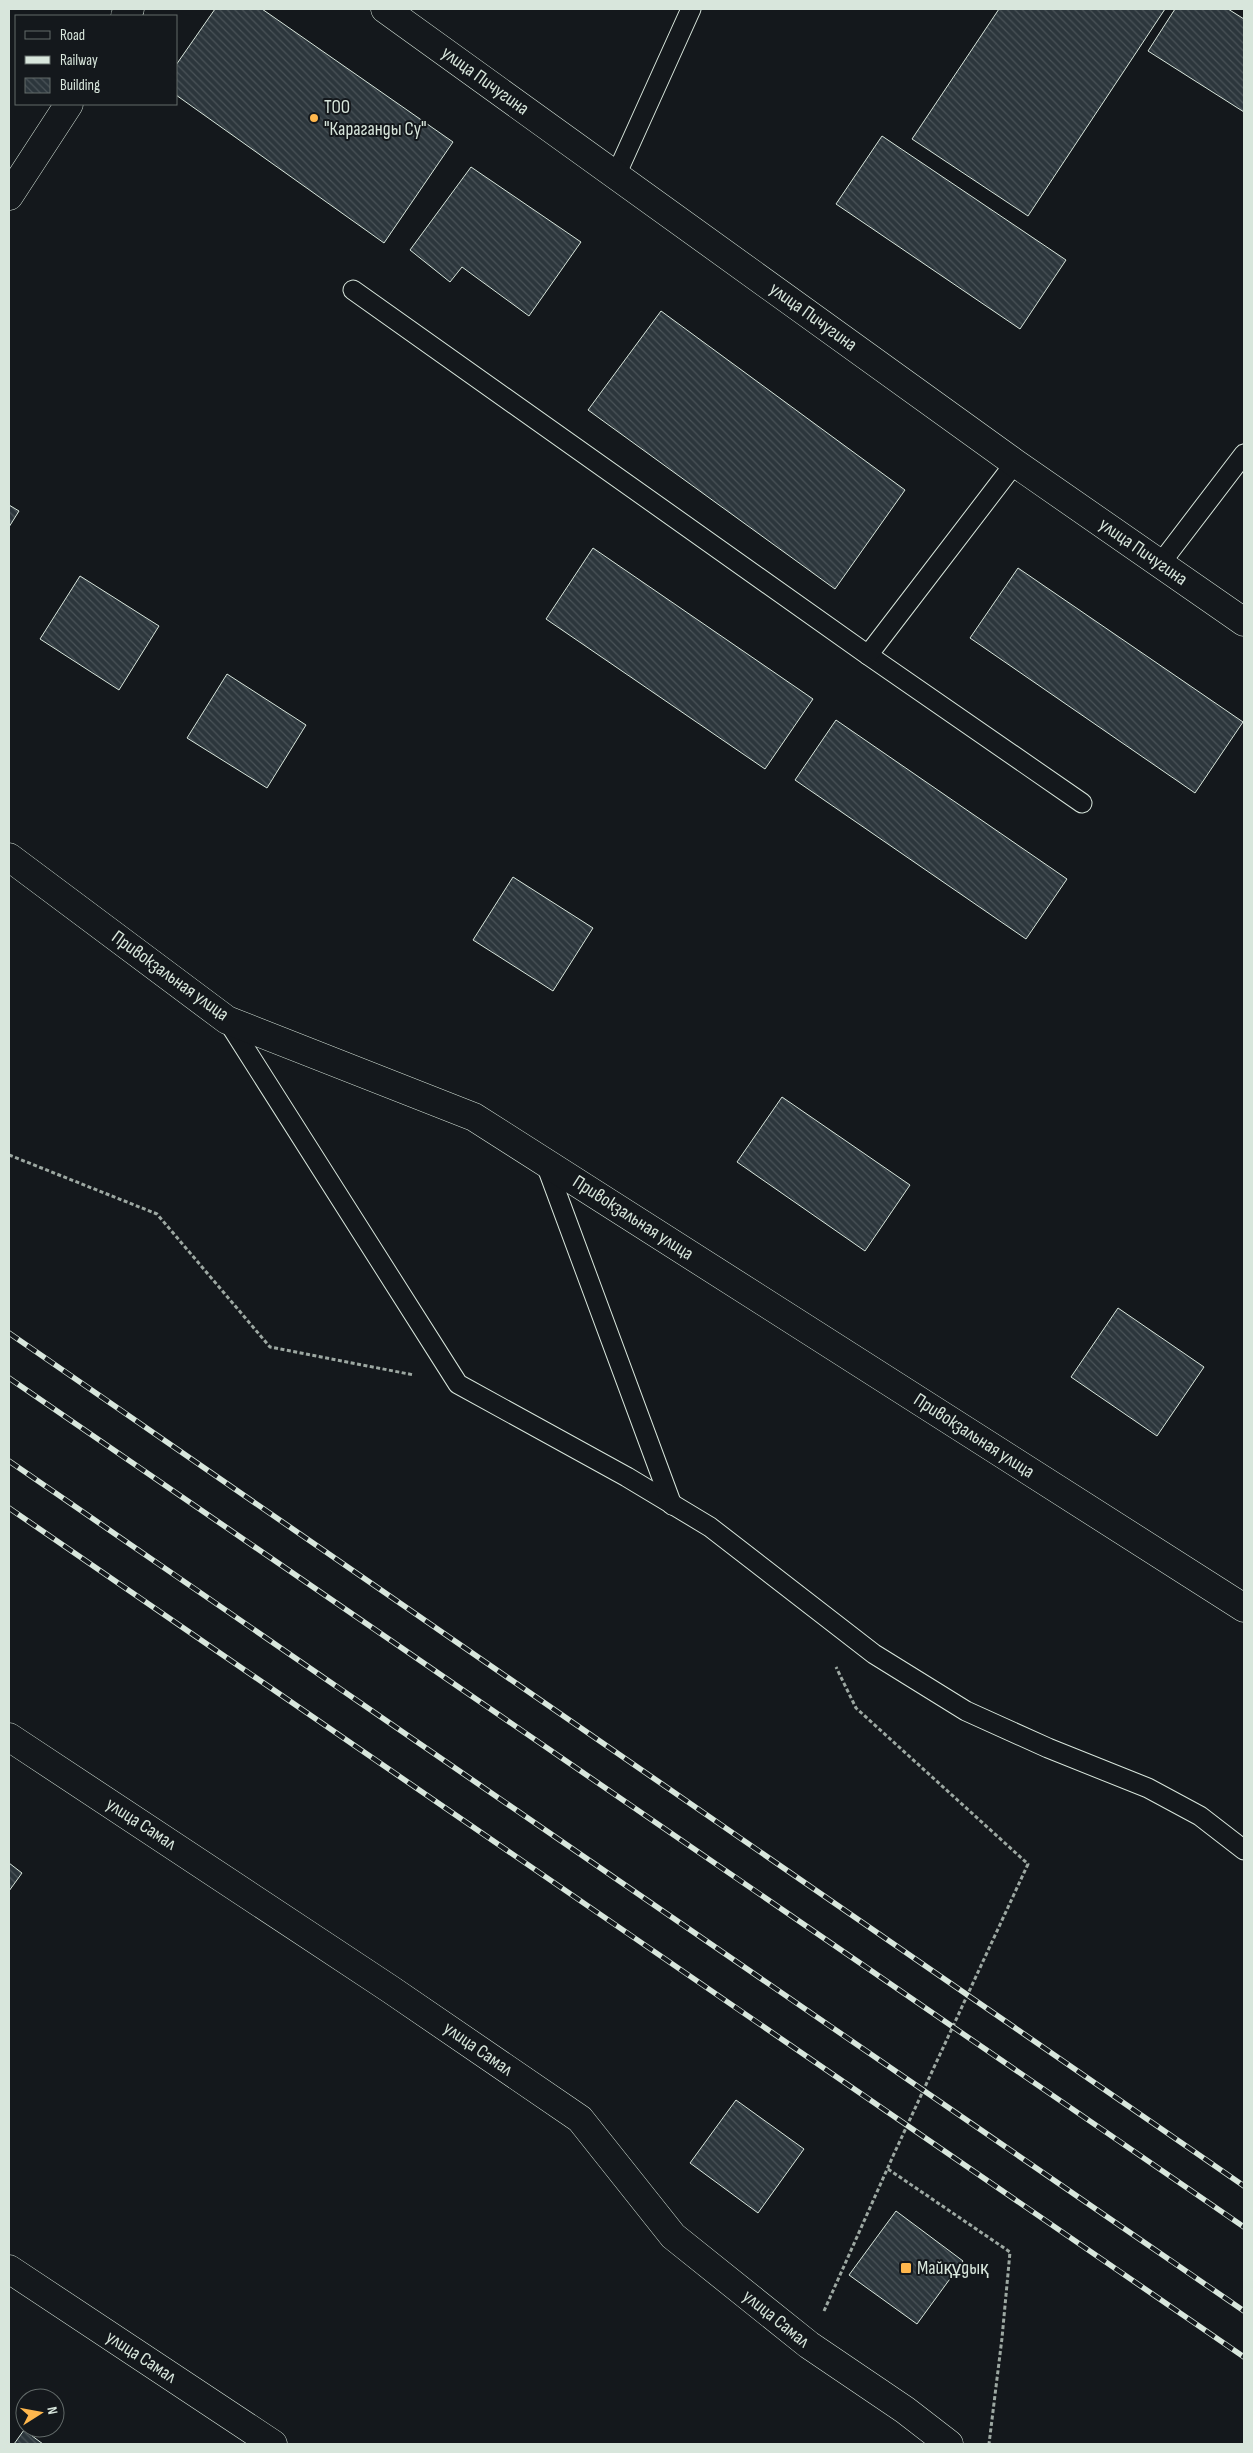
<svg xmlns="http://www.w3.org/2000/svg" width="1253" height="2453" viewBox="0 0 1253 2453" font-family="'Sofia Sans Condensed',sans-serif">
<style>
.building{fill:url(#building-back-hatch);stroke:#d8e6dc}
.lines{fill:none;stroke-linecap:round;stroke-linejoin:round}
.lane-casing{stroke:#d8e6dc;stroke-width:21}
.street-casing{stroke:#d8e6dc;stroke-width:29}
.path{stroke:#9da8a2;stroke-width:3;stroke-dasharray:4 2.5;stroke-linecap:butt}
.lane{stroke:#14181c;stroke-width:19}
.street{stroke:#14181c;stroke-width:28}
.rail-casing{stroke:#d8e6dc;stroke-width:5.5}
.rail{stroke:#14181c;stroke-width:4;stroke-dasharray:11;stroke-linecap:butt}
.poi-dot{fill:#ffb74d;stroke:#14181c;stroke-width:2}
.labels{text-anchor:middle;dominant-baseline:central;stroke-width:4;stroke-linejoin:round;paint-order:stroke}
.street-label{font-size:19px;fill:#d8e6dc;stroke:#14181c}
.poi-label{font-size:19px;fill:#d8e6dc;stroke:#14181c;text-anchor:start}
</style>
<defs>
<pattern id="building-back-hatch" width="6" height="6" patternUnits="userSpaceOnUse" patternTransform="scale(1.25)"><rect width="6" height="6" fill="#2c363c"/><path d="M-1 5l2 2M0 0l6 6M5-1l2 2" fill="none" stroke="#4a5358"/></pattern>
</defs>
<rect width="100%" height="100%" fill="#14181c"/>
<!-- building -->
<g class="building">
<polygon points="215,9 262,9 453,142 384,243 176,95 176,65"/>
<polygon points="999,9 1165,9 1028,216 912,139"/>
<polygon points="1175,9 1228,9 1244,19 1244,112 1148,51"/>
<polygon points="882,136 1066,260 1020,329 836,204"/>
<polygon points="471,167 581,242 529,316 462,267 450,282 410,250"/>
<polygon points="661,311 905,490 835,589 588,410"/>
<polygon points="9,505 19,511 9,527"/>
<polygon points="593,548 813,699 765,769 546,619"/>
<polygon points="1018,568 1243,722 1195,793 970,638"/>
<polygon points="80,576 159,626 119,690 40,639"/>
<polygon points="227,674 306,725 267,788 187,738"/>
<polygon points="836,720 1067,879 1026,939 795,780"/>
<polygon points="513,877 593,928 553,991 473,940"/>
<polygon points="782,1097 910,1185 865,1251 737,1162"/>
<polygon points="1118,1308 1204,1367 1157,1436 1071,1377"/>
<polygon points="9,1863 22,1873 9,1891"/>
<polygon points="736,2100 804,2149 758,2213 690,2163"/>
<polygon points="896,2211 963,2261 917,2324 849,2275"/>
<polygon points="24,2430 43,2444 14,2444"/>
</g>
<g class="lines">
<defs>
<g id="lane">
<polyline points="616,175 691,9"/>
<polyline points="353,290 868,655 1082,803"/>
<polyline points="1160,564 1244,454"/>
<polyline points="868,655 1015,463"/>
<polyline points="227,1020 458,1384 627,1477 710,1527 874,1654 966,1711 1048,1748 1148,1788 1200,1816 1244,1850"/>
<polyline points="545,1162 672,1505"/>
</g>
<g id="street">
<polyline points="385,9 1015,463 1244,622"/>
<polyline points="125,16 130,9"/>
<polyline points="9,196 69,104"/>
<polyline points="9,857 227,1020 474,1117 1244,1608"/>
<polyline points="9,1737 390,1989 580,2119 673,2236 809,2345 905,2410 949,2444"/>
<polyline points="9,2269 273,2444"/>
</g>
</defs>
<!-- lane casing -->
<use href="#lane" class="lane-casing"/>
<!-- street casing -->
<use href="#street" class="street-casing"/>
<!-- path -->
<g class="path">
<polyline points="9,1155 157,1214 270,1347 414,1375"/>
<polyline points="888,2169 1010,2252 1002,2338 989,2444"/>
<polyline points="824,2311 893,2156 1028,1864 856,1708 836,1667"/>
</g>
<!-- lane -->
<use href="#lane" class="lane"/>
<!-- street -->
<use href="#street" class="street"/>
<defs>
<g id="rail">
<polyline points="9,1333 1244,2186"/>
<polyline points="9,1378 1244,2227"/>
<polyline points="9,1461 1244,2311"/>
<polyline points="9,1508 1244,2357"/>
</g>
</defs>
<!-- rail casing -->
<use href="#rail" class="rail-casing"/>
<!-- rail -->
<use href="#rail" class="rail"/>
</g>
<!-- markers -->
<g class="poi-dot">
<circle cx="314" cy="118" r="5"/>
<rect x="900" y="2262" width="12" height="12" rx="2.5"/>
</g>
<g class="labels">
<!-- street labels -->
<g class="street-label">
<text transform="translate(485 81) rotate(36)">улица Пичугина</text>
<text transform="translate(813 317) rotate(36)">улица Пичугина</text>
<text transform="translate(1143 552) rotate(35)">улица Пичугина</text>
<text transform="translate(170 976) rotate(36)">Привокзальная улица</text>
<text transform="translate(633 1218) rotate(33)">Привокзальная улица</text>
<text transform="translate(974 1436) rotate(33)">Привокзальная улица</text>
<text transform="translate(141 1824) rotate(33)">улица Самал</text>
<text transform="translate(478 2049) rotate(35)">улица Самал</text>
<text transform="translate(776 2319) rotate(39)">улица Самал</text>
<text transform="translate(141 2357) rotate(33)">улица Самал</text>
</g>
<!-- poi labels -->
<g class="poi-label">
<text x="324" y="107">ТОО<tspan x="324" dy="22">"Караганды Су"</tspan></text>
<text x="917" y="2268">Майқұдық</text>
</g>
</g>
<!-- border -->
<rect width="1253" height="2453" fill="none" stroke="#d8e6dc" stroke-width="20"/>
<!-- legend -->
<rect x="15" y="15" width="162" height="90" fill="#14181c" stroke="#626a69"/>
<rect x="25" y="31" width="25" height="8" fill="#14181c" stroke="#626a69"/>
<text x="60" y="40" font-size="15" fill="#d8e6dc">Road</text>
<rect x="25" y="56" width="25" height="8" fill="#d8e6dc" stroke="#626a69"/>
<text x="60" y="65" font-size="15" fill="#d8e6dc">Railway</text>
<rect x="25" y="78" width="25" height="15" fill="url(#building-back-hatch)" stroke="#626a69"/>
<text x="60" y="90" font-size="15" fill="#d8e6dc">Building</text>
<!-- north arrow -->
<g transform="translate(40 2413) rotate(79)"><circle r="24" fill="#14181c" stroke="#626a69"/>
<path d="M0-4L9 19L0 12L-9 19Z" fill="#ffb74d"/>
<text y="-8" font-size="14" font-weight="bold" text-anchor="middle" fill="#d8e6dc">N</text>
</g>
</svg>
